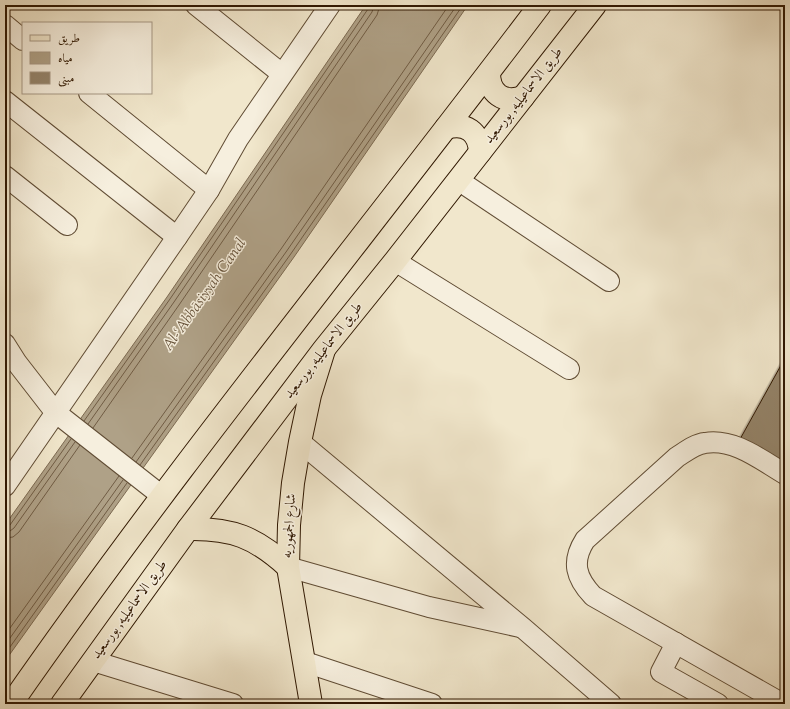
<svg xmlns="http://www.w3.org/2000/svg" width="790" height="709" viewBox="0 0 790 709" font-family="'Sorts Mill Goudy',Amiri,serif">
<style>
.water{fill:#afa187;stroke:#7c6a52}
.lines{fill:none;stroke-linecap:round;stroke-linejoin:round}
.shore{stroke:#705c44;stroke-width:1}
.building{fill:#94846b;stroke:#301802;filter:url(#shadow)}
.minor-casing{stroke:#604c34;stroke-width:22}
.major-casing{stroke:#301802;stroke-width:24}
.highway-casing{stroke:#301802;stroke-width:24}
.minor{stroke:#f6efde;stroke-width:20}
.major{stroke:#f1e7cc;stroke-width:22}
.highway{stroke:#f1e7cc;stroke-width:22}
.labels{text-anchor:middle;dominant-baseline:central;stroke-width:3;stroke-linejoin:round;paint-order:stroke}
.street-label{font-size:14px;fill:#301802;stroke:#f6efde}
.water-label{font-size:15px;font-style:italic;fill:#634f37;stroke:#f6efde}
</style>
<defs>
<filter id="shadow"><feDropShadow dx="-3.5" dy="3.5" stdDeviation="0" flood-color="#0004"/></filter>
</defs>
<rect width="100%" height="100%" fill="#f1e7cc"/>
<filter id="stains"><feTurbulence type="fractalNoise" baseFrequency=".005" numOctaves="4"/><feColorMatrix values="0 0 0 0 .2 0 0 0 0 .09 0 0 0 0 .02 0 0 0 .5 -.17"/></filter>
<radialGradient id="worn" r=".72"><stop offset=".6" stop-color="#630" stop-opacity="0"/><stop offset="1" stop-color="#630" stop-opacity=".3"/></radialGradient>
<!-- water -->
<polygon class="water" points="366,5 468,5 294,257 5,661 5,525 167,297"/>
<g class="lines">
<!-- shore -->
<g class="shore">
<polyline points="84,421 170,299 368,9 369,5"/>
<polyline points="88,424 174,302 372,12 374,5"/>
<polyline points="93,428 179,305 377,15 380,5"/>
<polyline points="132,458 281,249 449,5"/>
<polyline points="136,462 286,252 457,5"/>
<polyline points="140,465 290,255 463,5"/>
<polyline points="5,527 10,525 71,439"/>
<polyline points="5,532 10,531 14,528 75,442"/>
<polyline points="5,538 13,537 19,532 80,445"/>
<polyline points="5,635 119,476"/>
<polyline points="5,645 123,480"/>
<polyline points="5,654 127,483"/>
</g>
</g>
<!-- building -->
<polygon class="building" points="785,358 785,458 781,464 739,441"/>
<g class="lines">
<defs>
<g id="minor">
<polyline points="196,5 282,74"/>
<polyline points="5,25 23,40"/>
<polyline points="89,93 209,190"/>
<polyline points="5,101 177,237"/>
<polyline points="5,176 67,225"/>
<polyline points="458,180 609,281"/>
<polyline points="395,261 569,369"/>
<polyline points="5,344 17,363 55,412 162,496"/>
<polyline points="300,442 523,628 611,704"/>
<polyline points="5,486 177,237 209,190 238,139 330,5"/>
<polyline points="288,567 429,607 520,627"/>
<polyline points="676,643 661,672 718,704"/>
<polyline points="93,661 233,704"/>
<polyline points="305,662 432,704"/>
<path d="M783 704 593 596C576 578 571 562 585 540L677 457C685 452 695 444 705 443 734 438 761 460 785 474"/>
</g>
<polyline id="major" points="311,704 288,567 289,525 293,483 300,442 310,395 324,350"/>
<g id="highway">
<path d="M489 73C489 93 503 104 523 97"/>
<path d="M446 128C466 122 479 132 480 152"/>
<path d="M188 529C232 528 255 537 288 567"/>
<path d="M11 704C178 464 364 238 540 5"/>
<polyline points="62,704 188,529 324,349 395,261 595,5"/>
</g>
</defs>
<!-- minor casing -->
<use href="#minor" class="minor-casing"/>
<!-- major casing -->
<use href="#major" class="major-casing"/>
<!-- highway casing -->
<use href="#highway" class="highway-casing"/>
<!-- minor -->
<use href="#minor" class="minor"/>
<!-- major -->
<use href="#major" class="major"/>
<!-- highway -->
<use href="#highway" class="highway"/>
</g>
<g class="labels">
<!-- street labels -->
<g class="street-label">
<text transform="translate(524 96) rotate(-52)">طريق الاسماعيليه, بورسعيد</text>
<text transform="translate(324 351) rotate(-52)">طريق الاسماعيليه, بورسعيد</text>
<text transform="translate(290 526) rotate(-86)">شارع الجمهوريه</text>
<text transform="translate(130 610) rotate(-54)">طريق الاسماعيليه, بورسعيد</text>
</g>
<!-- water labels -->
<g class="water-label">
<text transform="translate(205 295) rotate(-55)">Al-ʿAbbāsiyyah Canal</text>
</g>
</g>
<!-- margin -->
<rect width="790" height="709" fill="none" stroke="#f1e7cc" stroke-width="20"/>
<rect x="6" y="6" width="778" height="697" fill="none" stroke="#301802" stroke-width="2"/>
<rect x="10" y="10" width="770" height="689" fill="none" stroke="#301802"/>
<!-- legend -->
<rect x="22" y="22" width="130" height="72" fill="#f6efde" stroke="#a79986"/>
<rect x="30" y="35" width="20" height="6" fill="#f1e7cc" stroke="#a79986"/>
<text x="58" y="42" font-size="12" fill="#301802">طريق</text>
<rect x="30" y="52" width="20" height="12" fill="#afa187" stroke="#a79986"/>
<text x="58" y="62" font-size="12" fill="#301802">مياه</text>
<rect x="30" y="72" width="20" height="12" fill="#94846b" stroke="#a79986"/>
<text x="58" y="82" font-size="12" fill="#301802">مبنى</text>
<rect width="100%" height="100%" filter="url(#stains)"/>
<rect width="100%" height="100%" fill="url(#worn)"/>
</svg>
